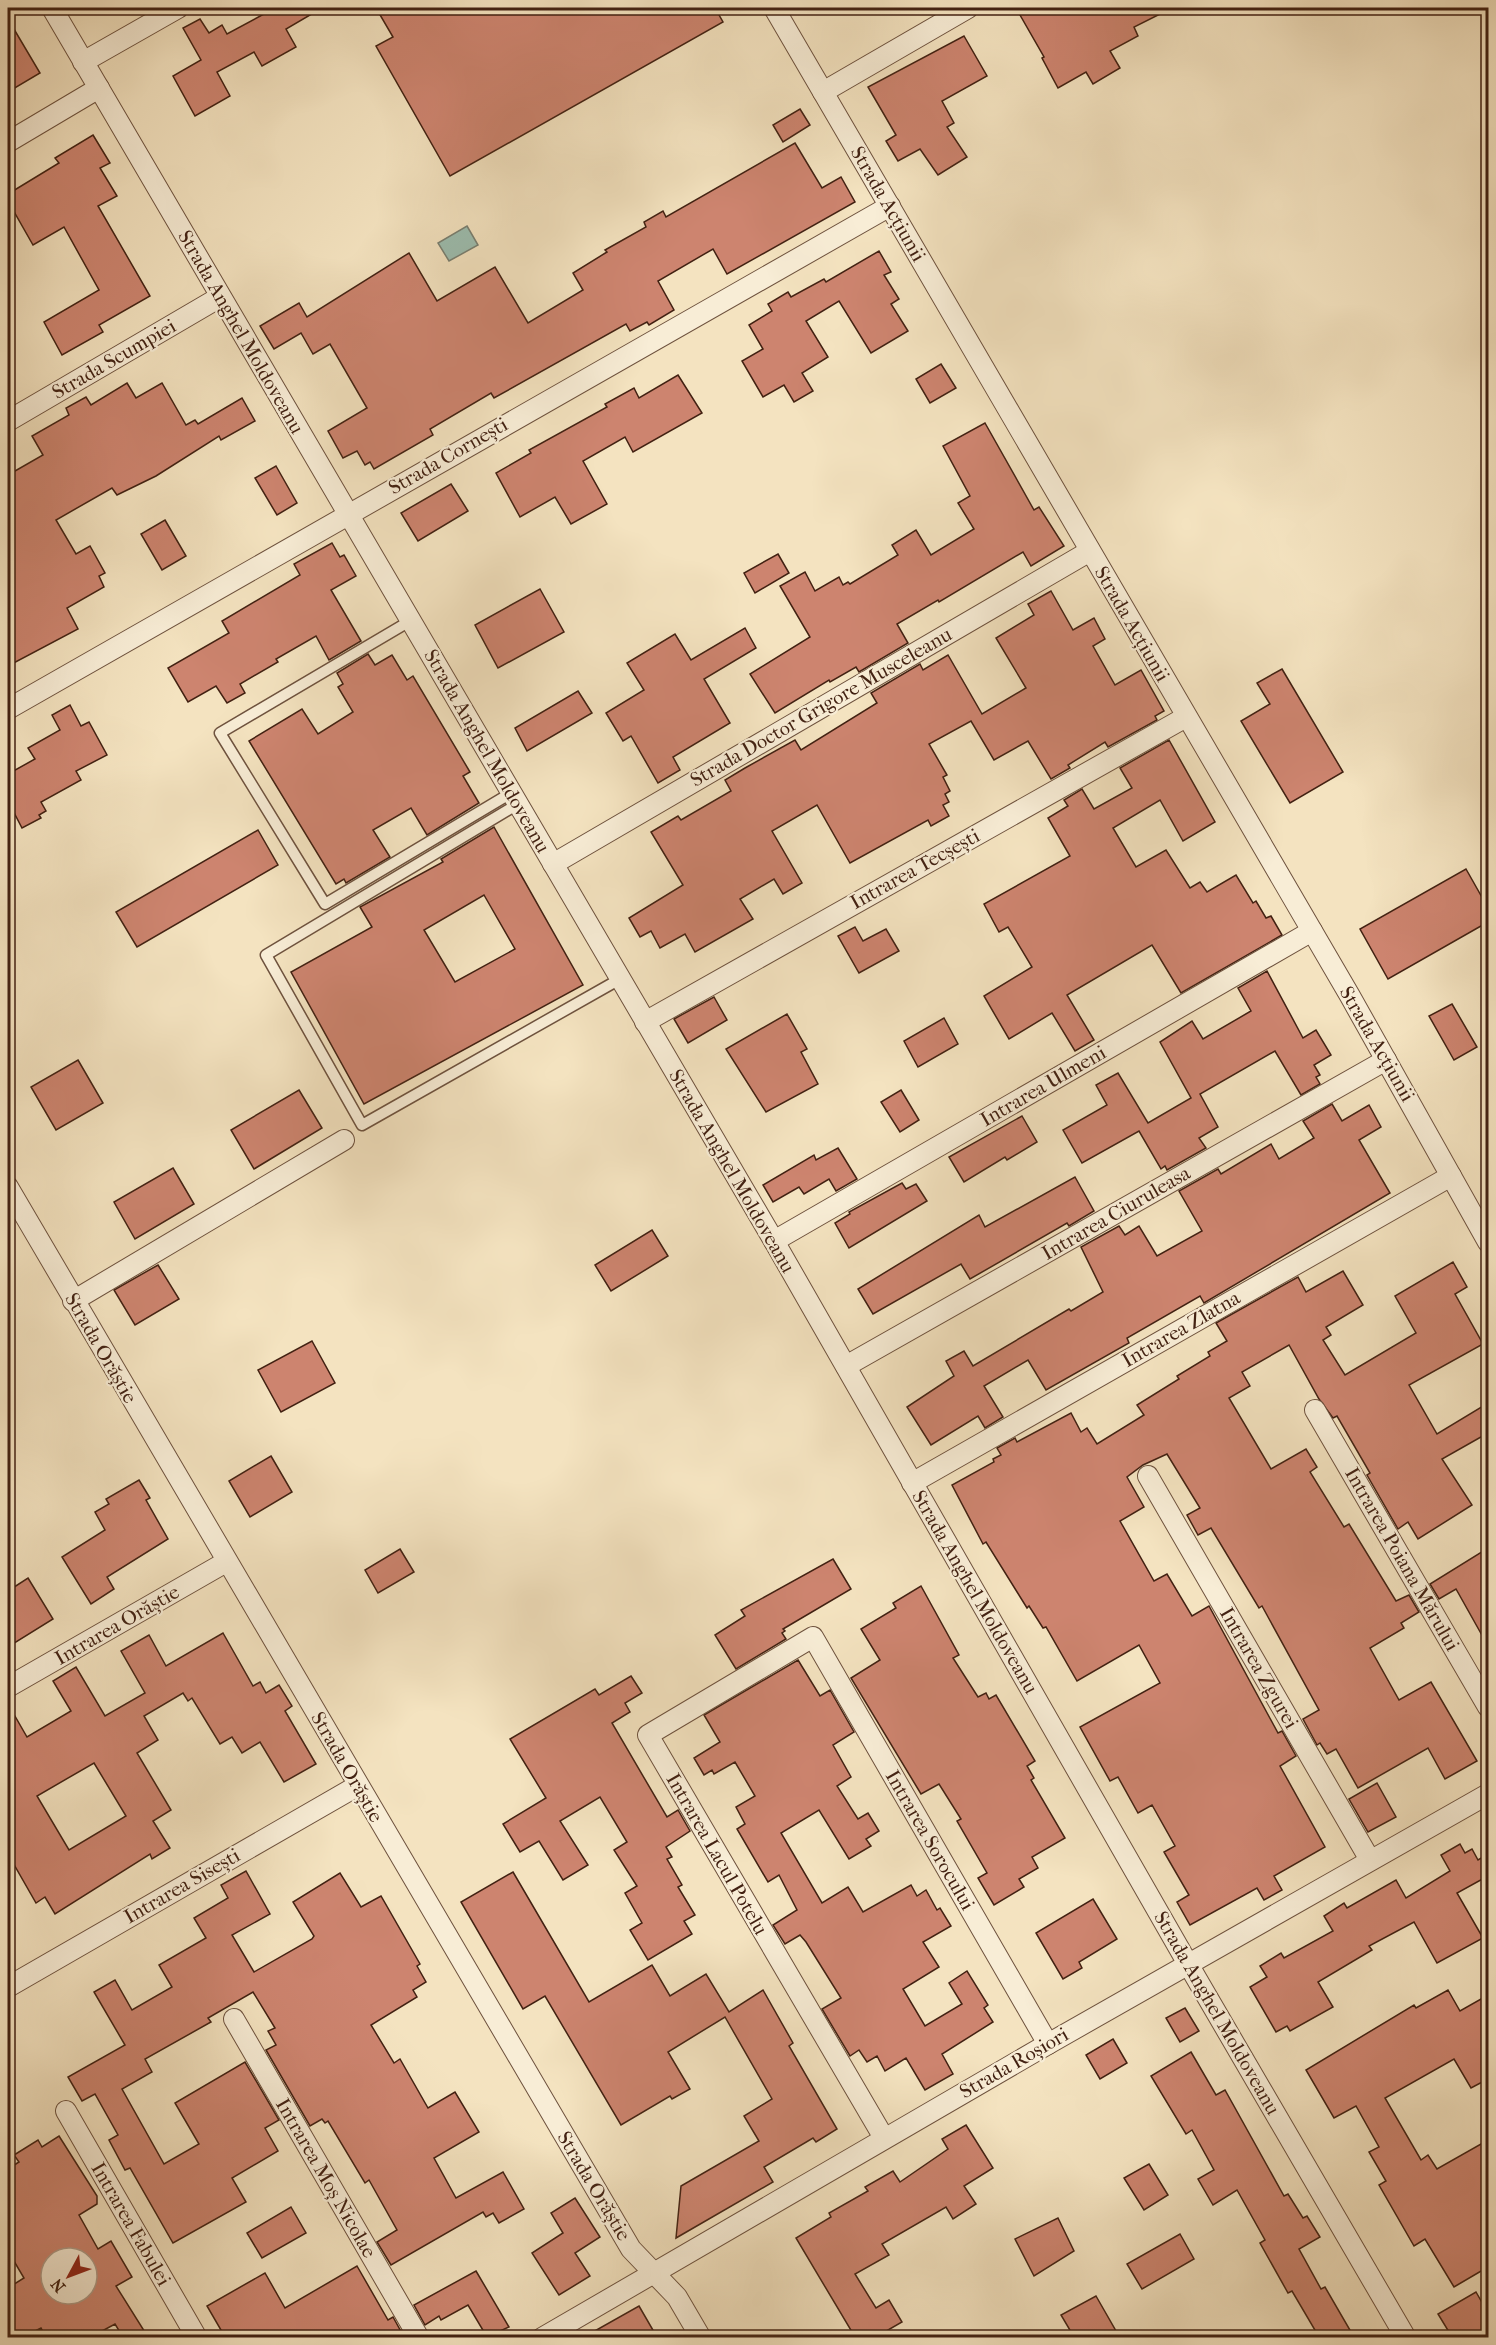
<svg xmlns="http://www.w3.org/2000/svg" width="1496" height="2345" viewBox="0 0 1496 2345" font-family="'IM FELL French Canon',serif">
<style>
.water{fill:#9cbeb0;stroke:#787f71;stroke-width:1.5}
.building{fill:#cd846f;stroke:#422112;stroke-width:1.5;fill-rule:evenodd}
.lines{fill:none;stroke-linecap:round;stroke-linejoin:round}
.lane-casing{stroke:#6e523e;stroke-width:13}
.street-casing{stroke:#6e523e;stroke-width:22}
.lane{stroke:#f8edd6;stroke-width:10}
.street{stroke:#f8edd6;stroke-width:20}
.labels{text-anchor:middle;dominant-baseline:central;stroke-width:4.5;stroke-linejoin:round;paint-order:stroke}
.street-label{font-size:20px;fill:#422112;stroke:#f8edd6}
</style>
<rect width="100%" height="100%" fill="#f4e3c0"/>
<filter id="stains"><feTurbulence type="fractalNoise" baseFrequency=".00333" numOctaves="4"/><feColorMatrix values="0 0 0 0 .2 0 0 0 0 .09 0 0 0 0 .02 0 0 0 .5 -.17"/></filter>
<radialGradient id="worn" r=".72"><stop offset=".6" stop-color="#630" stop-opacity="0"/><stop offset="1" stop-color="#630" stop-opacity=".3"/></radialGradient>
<!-- water -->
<polygon class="water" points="467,226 478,245 449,261 438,243"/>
<!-- building -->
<g class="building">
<polygon points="275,8 322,8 286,29 296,47 262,66 254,52 217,72 230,96 195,116 173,76 201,60 183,28 200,19 209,33 222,25 227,34"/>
<polygon points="376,8 715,8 723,22 450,176 376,46 393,37"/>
<polygon points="1016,8 1172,8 1134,27 1138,36 1110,51 1120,68 1093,84 1086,72 1058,88 1042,58 1044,57"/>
<polygon points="8,19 40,73 8,92"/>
<polygon points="964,36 987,76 942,101 954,123 947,127 967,157 938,175 920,149 898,161 886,141 896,135 868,87"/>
<polygon points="800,109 810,125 783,142 773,125"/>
<polygon points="93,135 110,163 100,168 117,196 98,206 150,296 99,325 103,332 62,355 44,322 99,290 64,227 33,245 8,201 8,194 59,163 55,158"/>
<polygon points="795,143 822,188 841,177 855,202 727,274 713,249 658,281 674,310 649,325 647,322 630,331 626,324 494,398 491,393 430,429 433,435 374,469 370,462 365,465 357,451 343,458 328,431 367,408 330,344 313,354 301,333 274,349 260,326 299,303 307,317 409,253 437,301 495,267 528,323 583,290 573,273 607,252 605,250 646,227 644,222 663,211 666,217"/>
<polygon points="879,251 891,272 884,275 899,299 891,304 908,331 871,353 839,301 806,321 828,357 802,373 813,391 794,402 784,385 763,397 742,361 763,349 749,325 772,311 768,304 788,292 791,297 824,279 826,282"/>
<polygon points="941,364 956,388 930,403 916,379"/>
<polygon points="678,375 702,413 633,452 625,437 583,461 607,504 571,524 555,497 520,517 496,473 531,453 529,450 607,407 605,404 634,388 639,398"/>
<polygon points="127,383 136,398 162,383 186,425 195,420 198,424 242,398 255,421 221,440 219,436 156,476 117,495 112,488 56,520 76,554 90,546 105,573 99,576 104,587 67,608 78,629 8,666 8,475 43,455 32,436 69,415 66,408 86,397 91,405"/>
<polygon points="985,423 1034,510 1039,507 1064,546 1031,566 1023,552 939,602 938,600 897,624 908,643 859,672 856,667 830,682 829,680 775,713 750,674 810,637 780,586 805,572 815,591 839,577 843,585 848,582 850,584 898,555 892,545 916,530 931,555 974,529 958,503 970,496 943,446"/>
<polygon points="276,466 297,503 277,515 255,478"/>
<polygon points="451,484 468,511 418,541 401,513"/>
<polygon points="165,520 186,556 162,570 141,534"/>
<polygon points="332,543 340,557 344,555 356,576 331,590 361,641 329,660 316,636 276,659 278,662 240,684 245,693 227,703 216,686 188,702 168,668 229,633 222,621 300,575 294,564"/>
<polygon points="778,554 789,573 755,593 744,573"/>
<polygon points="540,589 564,632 498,668 475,625"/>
<polygon points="1051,591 1073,630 1094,618 1105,639 1093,646 1115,685 1141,670 1164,711 1155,716 1157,720 1108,747 1105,742 1068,765 1070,768 1051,779 1028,741 994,760 971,721 929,744 947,775 943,777 950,791 945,794 949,802 943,805 949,816 931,826 928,820 850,863 817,805 772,831 802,883 783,894 774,879 740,899 753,919 695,952 685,934 660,948 651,931 640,937 629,918 683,885 651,832 678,816 681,820 731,791 725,780 745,768 795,740 801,750 877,703 871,693 920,664 923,670 948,655 982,714 1026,688 996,638 1034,615 1028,604"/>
<polygon points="745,628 756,648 704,679 730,723 673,757 680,770 658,783 631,736 623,741 606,713 644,690 627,663 675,634 691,660"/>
<polygon points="368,654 375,665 392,655 407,680 413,676 470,772 463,776 479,803 427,835 411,808 373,830 390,857 346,883 344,879 336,884 249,741 302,709 318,734 353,712 338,687 343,684 337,673"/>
<polygon points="1282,669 1343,772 1290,803 1241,721 1270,704 1257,683"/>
<polygon points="578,691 592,713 527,751 515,728"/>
<polygon points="70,705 81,726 89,722 107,755 76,771 81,780 41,802 46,811 39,815 41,818 22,828 8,801 8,774 35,759 28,748 60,730 52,715"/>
<polygon points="1169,740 1215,822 1183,841 1160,800 1113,828 1136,867 1166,850 1190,888 1200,882 1207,892 1236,875 1253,903 1256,901 1266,918 1271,916 1282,935 1181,993 1152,945 1067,995 1094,1040 1075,1051 1052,1013 1009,1039 984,996 1032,967 1008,927 999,932 984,904 1070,856 1048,818 1068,806 1064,800 1082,789 1094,809 1132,788 1120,768"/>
<path d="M494 827 583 985 364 1104 291 972 372 927 360 907 443 862 441 859ZM484 895 515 949 455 982 424 930Z"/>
<polygon points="258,830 278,865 137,947 116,912"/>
<polygon points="1466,869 1488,908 1488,922 1388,979 1360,929"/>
<polygon points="855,927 863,941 886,929 899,951 859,973 838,936"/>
<polygon points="1267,971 1303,1038 1316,1030 1331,1055 1314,1065 1320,1075 1316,1077 1320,1084 1301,1095 1275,1051 1200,1094 1218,1127 1199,1138 1206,1148 1167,1170 1165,1166 1161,1169 1139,1131 1082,1163 1063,1130 1107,1105 1096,1085 1118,1073 1148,1123 1191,1098 1160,1042 1192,1021 1203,1039 1251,1011 1238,988"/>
<polygon points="714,997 727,1020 688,1043 674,1019"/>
<polygon points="1452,1004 1477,1047 1454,1060 1429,1016"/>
<polygon points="787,1014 807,1049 801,1052 818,1084 766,1112 726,1049"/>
<polygon points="944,1018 958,1044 918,1067 904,1041"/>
<polygon points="78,1060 103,1103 56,1130 31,1087"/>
<polygon points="299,1090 322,1128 254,1169 231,1130"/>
<polygon points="901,1090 919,1120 900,1132 881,1102"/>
<polygon points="1332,1104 1342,1121 1369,1105 1381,1127 1359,1140 1390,1193 1204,1303 1200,1296 1127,1338 1129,1343 1046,1390 1028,1360 984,1386 1003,1417 985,1428 978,1416 931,1445 907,1407 954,1376 946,1361 964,1351 973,1366 1069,1309 1071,1311 1103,1292 1081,1247 1119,1226 1125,1235 1139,1226 1157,1256 1202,1231 1179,1191 1218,1169 1221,1174 1271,1144 1279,1159 1314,1138 1303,1121"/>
<polygon points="1022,1116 1037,1142 1007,1160 1005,1157 964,1182 949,1157"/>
<polygon points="838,1148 857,1179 836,1191 829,1179 804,1194 799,1187 773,1202 763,1185 814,1155 816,1160"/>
<polygon points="173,1168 194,1204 135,1239 114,1202"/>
<polygon points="1075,1177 1094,1211 1069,1226 1067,1223 970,1279 961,1264 873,1314 858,1289 979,1215 985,1227"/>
<polygon points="902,1183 906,1189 916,1184 927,1201 849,1248 835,1223 850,1214 849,1212"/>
<polygon points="652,1230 668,1256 611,1291 595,1265"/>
<polygon points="1453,1262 1467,1287 1455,1294 1483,1344 1409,1385 1437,1434 1488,1403 1488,1433 1442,1459 1472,1505 1418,1539 1408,1522 1398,1529 1367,1475 1370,1473 1337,1416 1333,1418 1319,1399 1289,1345 1242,1372 1250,1386 1229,1398 1271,1469 1306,1449 1317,1467 1310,1472 1344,1527 1349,1524 1396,1601 1409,1595 1419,1612 1401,1623 1404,1628 1370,1648 1399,1700 1431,1682 1477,1761 1445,1779 1428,1748 1358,1788 1336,1749 1327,1754 1320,1743 1317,1745 1303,1719 1319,1710 1262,1606 1259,1608 1211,1528 1198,1535 1187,1515 1200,1508 1167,1454 1143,1465 1127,1477 1144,1507 1120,1521 1154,1581 1167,1574 1192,1616 1209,1606 1278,1733 1282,1731 1296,1756 1280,1766 1325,1847 1274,1876 1282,1890 1264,1900 1257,1888 1190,1925 1177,1902 1189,1895 1164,1852 1175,1846 1152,1805 1138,1813 1118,1777 1110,1781 1080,1727 1160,1683 1139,1645 1077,1681 1046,1627 1043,1628 1029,1606 1027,1608 986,1542 983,1544 952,1485 994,1462 993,1459 1001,1455 997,1448 1015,1438 1017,1442 1071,1413 1081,1432 1087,1428 1097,1444 1144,1415 1137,1405 1179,1379 1177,1376 1210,1356 1208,1352 1227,1341 1216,1323 1298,1277 1306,1292 1343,1271 1363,1305 1326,1327 1331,1335 1323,1340 1345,1375 1416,1333 1395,1296"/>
<polygon points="158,1265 179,1299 135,1325 114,1290"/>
<polygon points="312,1341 335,1383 281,1412 258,1370"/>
<polygon points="271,1456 292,1492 250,1517 229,1481"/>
<polygon points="139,1480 150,1498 146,1500 168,1539 107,1577 114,1589 91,1604 62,1557 105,1530 95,1512 109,1504 106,1499"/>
<polygon points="1488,1548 1488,1646 1456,1589 1439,1599 1430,1584"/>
<polygon points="400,1549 414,1572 378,1593 365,1570"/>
<polygon points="833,1559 851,1589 783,1629 785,1631 782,1633 786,1639 736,1669 715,1635 745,1616 741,1610"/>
<polygon points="28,1578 53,1619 8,1647 8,1591"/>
<polygon points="921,1586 959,1655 953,1658 978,1697 986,1693 989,1699 996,1695 1035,1761 1027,1766 1034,1778 1031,1780 1065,1838 1032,1857 1038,1868 1019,1879 1024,1887 994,1905 978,1878 987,1873 957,1821 961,1819 939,1784 921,1794 851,1678 880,1660 861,1629 896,1608 893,1603"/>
<path d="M223 1633 253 1686 260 1682 266 1693 279 1685 292 1706 285 1711 316 1764 284 1782 260 1742 242 1753 232 1737 220 1744 192 1698 188 1701 183 1693 144 1716 158 1740 137 1753 171 1810 153 1821 170 1848 152 1859 150 1854 55 1914 45 1897 36 1903 8 1854V1704L27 1737 71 1711 53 1681 76 1667 105 1716 145 1693 121 1651 149 1635 166 1666ZM94 1763 126 1816 69 1850 37 1796Z"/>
<polygon points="798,1660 820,1696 830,1690 854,1732 833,1745 851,1777 837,1786 858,1819 868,1813 879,1831 866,1839 871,1846 849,1859 819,1810 781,1833 822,1903 848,1887 863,1912 911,1885 917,1896 926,1890 937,1910 940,1908 951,1926 923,1942 939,1967 903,1989 925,2026 962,2004 949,1983 967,1971 988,2005 984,2008 993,2022 942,2054 953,2074 925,2090 906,2058 885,2071 877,2056 867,2062 859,2050 850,2056 822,2009 841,1998 806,1942 800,1935 785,1944 773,1925 797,1910 779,1875 768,1882 737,1829 745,1824 736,1807 755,1796 735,1762 714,1774 712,1770 704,1775 694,1758 720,1742 704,1715"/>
<polygon points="631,1676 642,1693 625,1703 630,1712 612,1723 667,1817 678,1810 690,1831 666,1847 672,1857 667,1859 682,1885 678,1887 695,1915 684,1921 692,1934 648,1960 630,1930 642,1923 625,1893 637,1886 614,1850 627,1842 600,1797 560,1821 588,1865 563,1880 539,1841 520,1852 503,1824 546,1798 510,1739 595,1689 599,1695"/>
<polygon points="1377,1783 1396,1817 1368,1832 1349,1799"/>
<polygon points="1460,1844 1465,1853 1472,1849 1478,1860 1488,1854 1488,1876 1457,1893 1483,1938 1437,1963 1414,1922 1369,1946 1372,1950 1318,1982 1333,2007 1290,2031 1287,2026 1276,2032 1250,1987 1267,1977 1260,1966 1281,1953 1284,1958 1333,1931 1324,1916 1344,1903 1347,1908 1396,1880 1406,1898 1450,1871 1441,1855"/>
<polygon points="246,1871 270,1914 232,1935 254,1972 312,1939 314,1936 293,1902 340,1873 361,1907 381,1896 420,1964 417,1966 426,1982 413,1990 417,1997 371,2025 394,2063 400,2059 428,2108 455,2092 479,2132 434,2158 456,2198 503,2172 524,2209 499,2223 493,2213 486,2217 483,2212 391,2265 377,2242 397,2230 369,2180 365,2183 328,2121 325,2123 322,2119 310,2126 266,2050 276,2045 268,2031 275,2028 253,1992 208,2018 211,2022 145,2059 152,2072 122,2089 164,2164 199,2144 175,2103 245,2062 279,2120 265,2128 278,2151 232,2178 246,2202 173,2243 130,2168 125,2170 109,2140 118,2135 95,2094 82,2101 68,2077 125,2045 94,1992 115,1980 132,2010 172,1987 159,1965 206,1938 194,1918 228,1898 221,1885"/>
<polygon points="513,1872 589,2002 652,1965 670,1996 706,1974 729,2012 763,1990 793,2043 789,2046 837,2129 816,2142 813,2138 764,2167 773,2182 676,2238 681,2186 759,2141 744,2116 772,2099 725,2017 668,2052 690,2089 672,2099 670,2096 621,2125 545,1996 523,2009 461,1902"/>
<polygon points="1093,1899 1117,1939 1079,1962 1082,1968 1063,1979 1036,1933"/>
<polygon points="1448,1990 1460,2011 1488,1995 1488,2079 1471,2088 1454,2059 1385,2098 1421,2160 1428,2155 1437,2169 1488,2140 1488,2267 1454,2287 1425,2239 1414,2246 1379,2185 1386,2181 1369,2152 1379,2147 1356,2106 1334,2118 1306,2070 1414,2005 1416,2008"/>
<polygon points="1185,2008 1199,2031 1180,2042 1166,2018"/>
<polygon points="1113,2039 1127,2063 1100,2079 1086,2055"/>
<polygon points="1191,2052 1216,2095 1225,2090 1284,2196 1288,2194 1303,2218 1307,2216 1320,2237 1299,2249 1321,2289 1325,2287 1354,2337 1319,2337 1292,2291 1288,2293 1260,2243 1265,2240 1237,2190 1213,2205 1198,2179 1214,2170 1192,2130 1186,2134 1151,2076"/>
<polygon points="966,2125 993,2168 964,2186 976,2204 953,2219 946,2207 882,2244 889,2255 855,2274 876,2308 889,2300 902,2322 876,2337 855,2337 796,2238 831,2217 829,2213 868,2191 865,2187 893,2171 900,2182 948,2149 942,2139"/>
<path d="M59 2136 97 2196V2204L79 2215 98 2249 111 2241 132 2277 116 2286 148 2337H123L115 2324 91 2337H46L41 2328 23 2337H16L8 2322V2288L24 2278 8 2251V2169L19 2162 14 2155 38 2140 42 2147ZM51 2258H87V2294H51Z"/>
<polygon points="1149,2164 1168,2195 1144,2210 1124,2178"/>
<polygon points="575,2198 600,2237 575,2253 590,2276 559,2295 532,2253 563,2233 551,2213"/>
<polygon points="291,2207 306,2233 262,2258 247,2233"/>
<polygon points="1058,2218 1074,2251 1034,2276 1015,2239"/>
<polygon points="1180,2234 1194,2259 1142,2289 1127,2264"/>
<polygon points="357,2266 388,2320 393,2317 404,2337 225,2337 207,2306 265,2273 285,2308"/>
<polygon points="476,2271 509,2327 487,2337 468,2305 441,2320 439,2316 425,2325 414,2305"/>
<polygon points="1476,2292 1488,2313 1488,2337 1452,2337 1438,2314"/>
<polygon points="1096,2296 1116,2331 1104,2337 1074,2337 1061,2315"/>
<polygon points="639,2306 657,2337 584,2337"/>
</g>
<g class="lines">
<defs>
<g id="lane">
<polyline points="410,621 220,733 325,904 511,793"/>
<polyline points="518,804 266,955 362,1125 620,979"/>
</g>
<g id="street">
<polyline points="52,8 774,1241 1188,1964 1406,2338"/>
<polyline points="774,8 1350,996 1488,1242"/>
<polyline points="83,62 178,8"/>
<polyline points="823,92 968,8"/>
<polyline points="8,142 99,88"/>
<polyline points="8,421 220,297"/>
<polyline points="8,709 890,206"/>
<polyline points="553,864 1090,551"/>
<polyline points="645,1022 1186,717"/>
<polyline points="8,1187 631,2249 677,2297 701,2338"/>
<polyline points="774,1241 1312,931"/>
<polyline points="73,1301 344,1140"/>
<polyline points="846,1366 1386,1060"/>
<polyline points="1315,1410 1488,1707"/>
<polyline points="1148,1476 1370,1860"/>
<polyline points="912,1483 1451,1176"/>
<polyline points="8,1687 226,1562"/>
<polyline points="8,1987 357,1786"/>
<polyline points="234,2019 419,2338"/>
<polyline points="66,2111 197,2338"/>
<polyline points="884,2138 648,1735 813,1637 1048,2044"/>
<polyline points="542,2338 1048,2044 1488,1794"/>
</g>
</defs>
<!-- lane casing -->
<use href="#lane" class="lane-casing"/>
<!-- street casing -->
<use href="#street" class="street-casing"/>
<!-- lane -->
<use href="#lane" class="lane"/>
<!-- street -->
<use href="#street" class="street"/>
</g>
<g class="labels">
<!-- street labels -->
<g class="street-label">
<text transform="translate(888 204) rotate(60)">Strada Acțiunii</text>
<text transform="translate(241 332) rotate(60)">Strada Anghel Moldoveanu</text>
<text transform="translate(114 359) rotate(-30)">Strada Scumpiei</text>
<text transform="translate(448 456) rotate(-30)">Strada Cornești</text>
<text transform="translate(1132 624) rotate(60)">Strada Acțiunii</text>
<text transform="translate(821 707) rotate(-30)">Strada Doctor Grigore Musceleanu</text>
<text transform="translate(487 751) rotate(60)">Strada Anghel Moldoveanu</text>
<text transform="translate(915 869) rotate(-29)">Intrarea Tecșești</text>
<text transform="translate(1377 1044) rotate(60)">Strada Acțiunii</text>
<text transform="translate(1043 1086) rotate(-30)">Intrarea Ulmeni</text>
<text transform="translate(732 1171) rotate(60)">Strada Anghel Moldoveanu</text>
<text transform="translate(1116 1213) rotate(-30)">Intrarea Ciuruleasa</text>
<text transform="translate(1181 1329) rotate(-30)">Intrarea Zlatna</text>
<text transform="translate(101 1348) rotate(60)">Strada Orăștie</text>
<text transform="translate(1402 1559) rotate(60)">Intrarea Poiana Mărului</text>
<text transform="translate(975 1592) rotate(60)">Strada Anghel Moldoveanu</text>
<text transform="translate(117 1625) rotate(-30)">Intrarea Orăștie</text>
<text transform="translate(1259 1668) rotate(60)">Intrarea Zgurei</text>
<text transform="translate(347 1767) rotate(60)">Strada Orăștie</text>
<text transform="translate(930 1840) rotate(60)">Intrarea Sorocului</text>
<text transform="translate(717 1854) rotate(60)">Intrarea Lacul Potelu</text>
<text transform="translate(182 1886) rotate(-30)">Intrarea Sisești</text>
<text transform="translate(1217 2013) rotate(60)">Strada Anghel Moldoveanu</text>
<text transform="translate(1014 2063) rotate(-30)">Strada Roșiori</text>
<text transform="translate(326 2178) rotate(60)">Intrarea Moș Nicolae</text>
<text transform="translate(594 2186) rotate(59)">Strada Orăștie</text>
<text transform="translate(131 2224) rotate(60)">Intrarea Fabulei</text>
</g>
</g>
<!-- margin -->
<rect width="1496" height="2345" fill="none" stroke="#f4e3c0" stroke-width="30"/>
<rect x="9" y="9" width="1478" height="2327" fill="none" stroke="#422112" stroke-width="3"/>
<rect x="15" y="15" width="1466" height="2315" fill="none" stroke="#422112" stroke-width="1.5"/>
<!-- north arrow -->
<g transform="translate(69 2276) rotate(229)"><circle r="28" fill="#f8edd6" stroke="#af9b88" stroke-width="1.5"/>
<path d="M0-4.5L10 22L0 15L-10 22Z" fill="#8f2418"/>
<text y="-9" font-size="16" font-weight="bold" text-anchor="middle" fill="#422112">N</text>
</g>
<rect width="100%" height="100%" filter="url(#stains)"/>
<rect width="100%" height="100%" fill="url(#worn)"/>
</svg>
